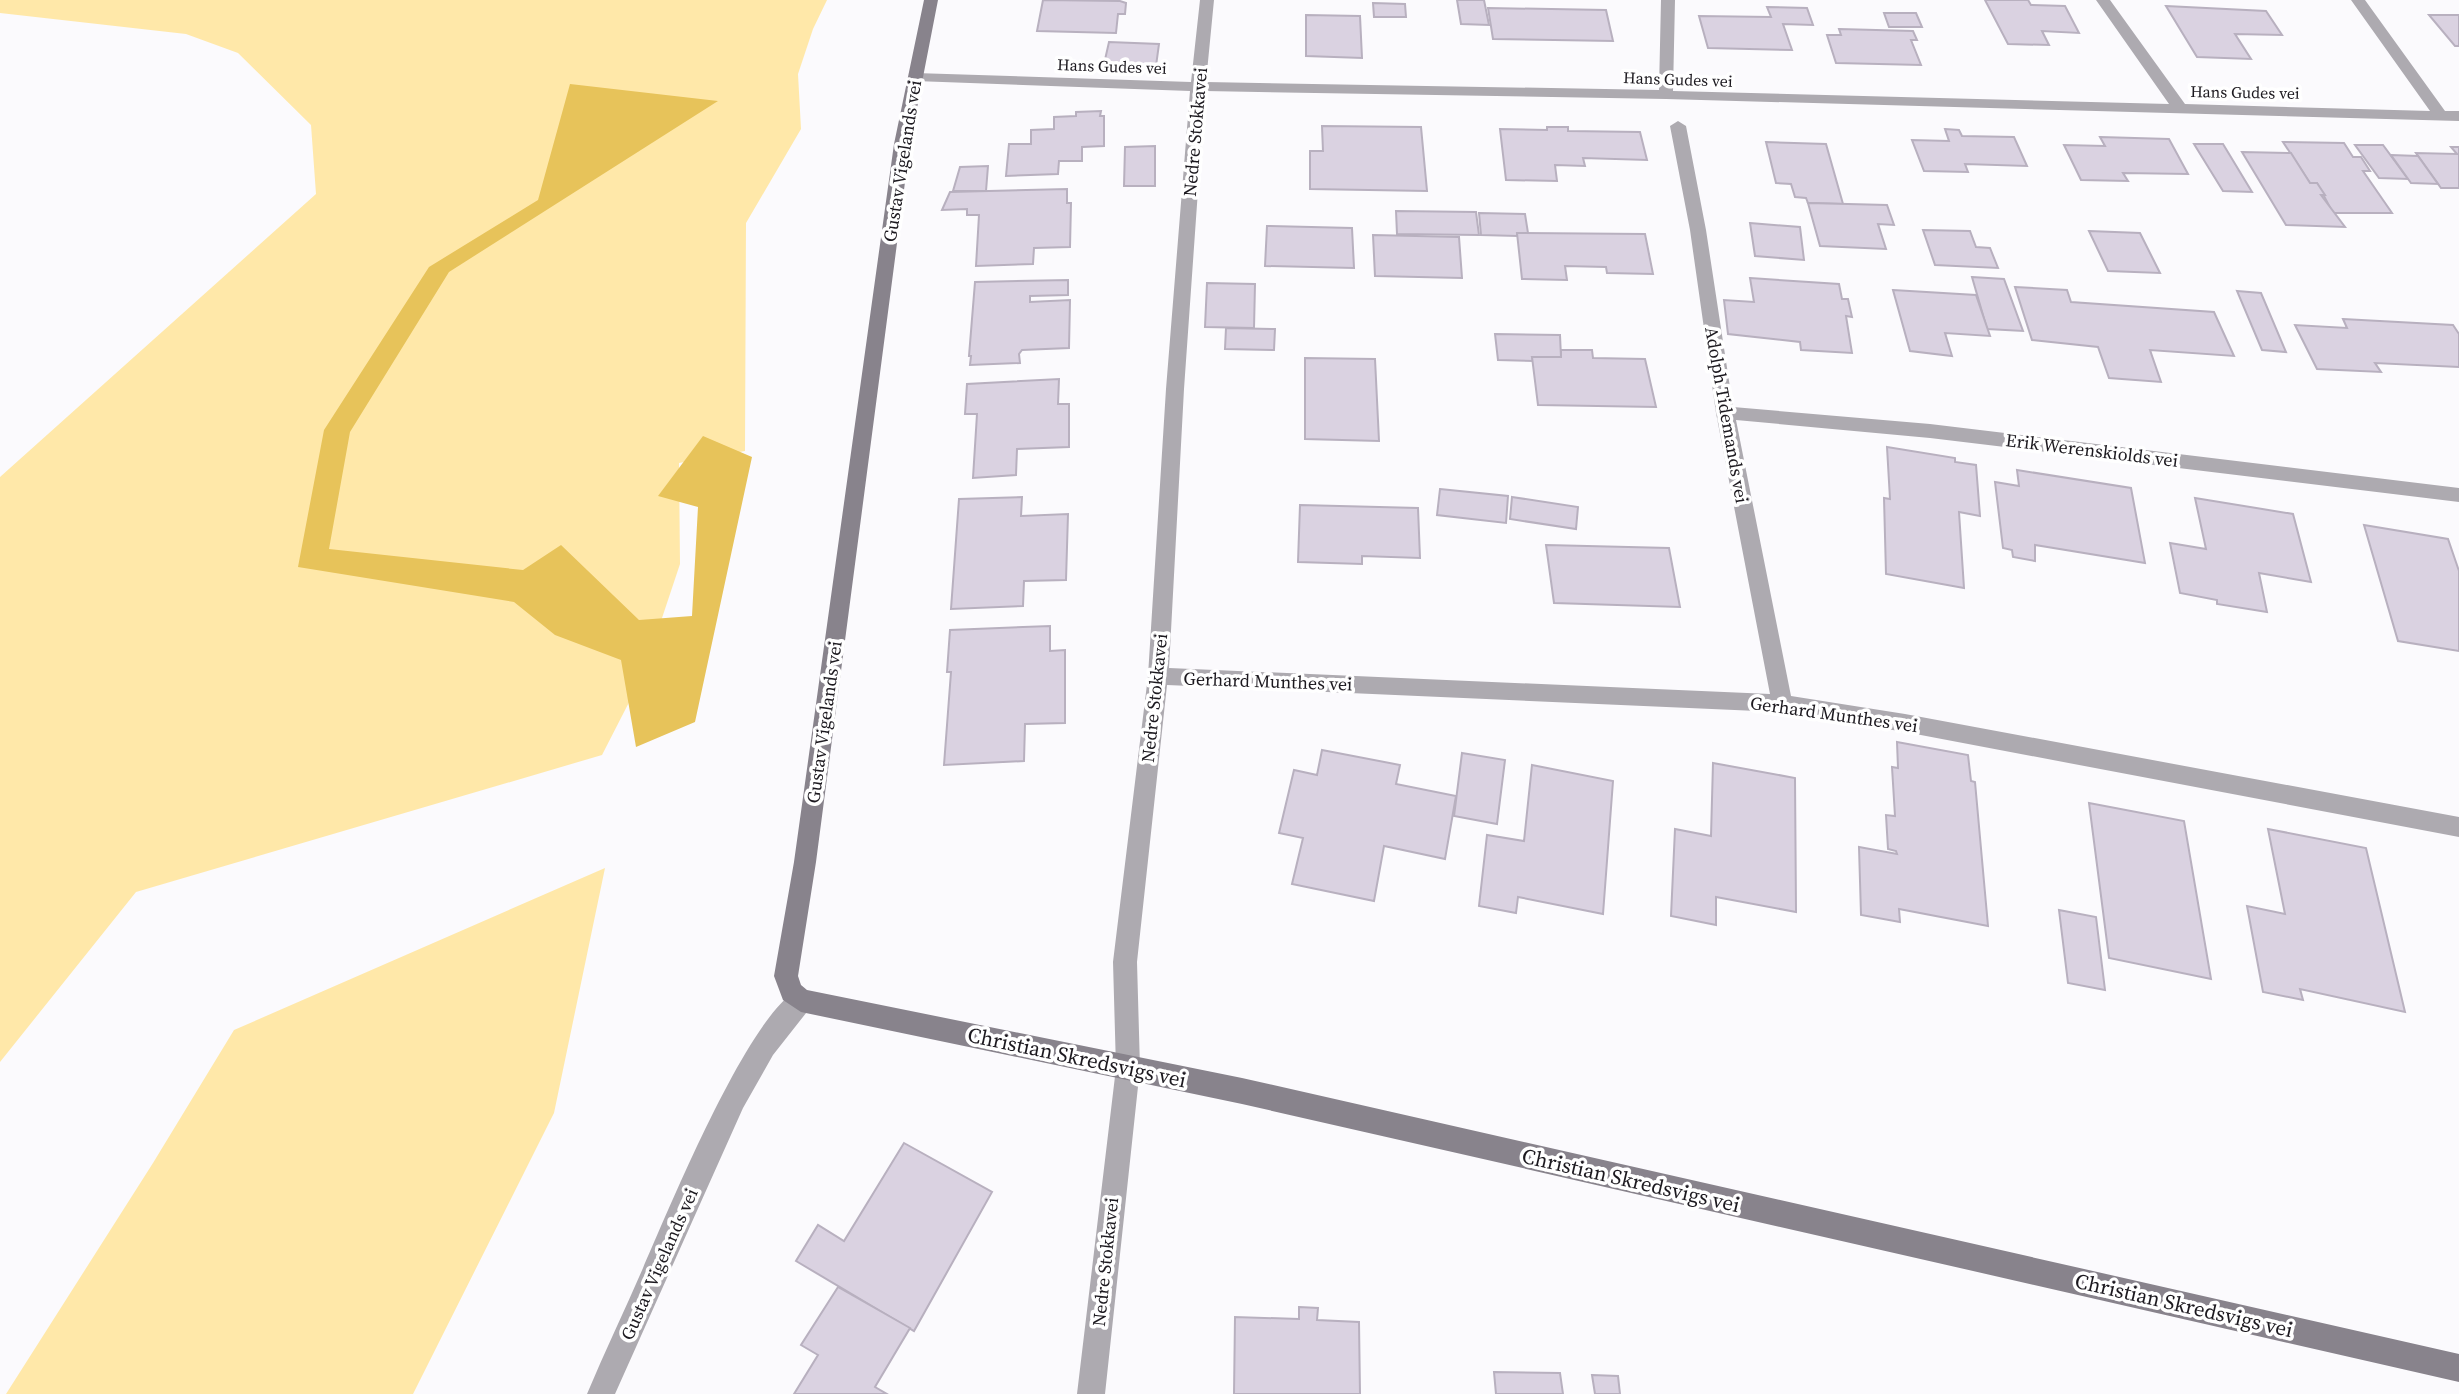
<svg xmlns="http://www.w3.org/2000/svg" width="2459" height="1394" viewBox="0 0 2459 1394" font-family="'Source Serif 4',serif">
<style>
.green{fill:#ffe8a9}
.water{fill:#e7c35a}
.building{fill:#dad2e1;stroke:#b8b0bf;stroke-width:2}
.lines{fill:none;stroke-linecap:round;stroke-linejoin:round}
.minor{fill:#adaab0;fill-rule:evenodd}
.secondary{fill:#88838c;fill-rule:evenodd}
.labels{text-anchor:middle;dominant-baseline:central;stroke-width:7;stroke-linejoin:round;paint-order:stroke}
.far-street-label{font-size:16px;fill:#1c191f;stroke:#fff}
.street-label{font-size:18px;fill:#1c191f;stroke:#fff}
.near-street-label{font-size:21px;fill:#1c191f;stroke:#fff}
</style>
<rect width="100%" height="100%" fill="#fbfafd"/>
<!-- green -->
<g class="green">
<polygon points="0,0 827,0 813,29 798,74 801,129 746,223 745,451 679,463 680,564 643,675 602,755 136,892 0,1062 0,477 316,194 311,125 238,53 186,34 0,13"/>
<polygon points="605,868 554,1113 413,1394 6,1394 153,1163 234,1030"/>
</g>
<!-- water -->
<polygon class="water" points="570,84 718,101 449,272 350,432 329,549 523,570 561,545 639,620 692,616 698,507 658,496 703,436 752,457 695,722 636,747 621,660 555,635 514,602 298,567 324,430 429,267 538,200"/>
<!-- building -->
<g class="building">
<polygon points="1043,0 1120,1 1126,3 1125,14 1118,14 1116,33 1037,31"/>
<polygon points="1457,0 1484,0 1489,25 1461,24"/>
<polygon points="1985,0 2028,0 2031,5 2065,6 2079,33 2042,31 2049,45 2008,44"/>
<polygon points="1373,3 1405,4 1406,17 1374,17"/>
<polygon points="2166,6 2266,11 2282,35 2235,34 2251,59 2197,57"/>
<polygon points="1767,7 1807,8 1813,25 1783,24 1792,50 1708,48 1699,16 1771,17"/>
<polygon points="1488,8 1606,10 1613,41 1493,39"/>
<polygon points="1884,13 1916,13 1922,27 1889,27"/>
<polygon points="1306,15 1360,16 1362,58 1306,56"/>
<polygon points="2429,15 2459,15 2459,46 2455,46"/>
<polygon points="1839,29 1913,31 1917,40 1911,40 1921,65 1836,63 1827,35 1841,35"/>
<polygon points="1109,42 1159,44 1156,66 1104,64"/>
<polygon points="1101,111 1100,116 1104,116 1104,146 1082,147 1082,161 1059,161 1058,174 1006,176 1009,144 1031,144 1031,130 1054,129 1054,117 1076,116 1076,112"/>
<polygon points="1322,126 1421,127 1427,191 1310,189 1310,151 1323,151"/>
<polygon points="1547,127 1568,127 1568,131 1640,132 1647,160 1583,158 1585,166 1555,165 1557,181 1506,180 1500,129 1547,130"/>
<polygon points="1945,129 1959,130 1962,136 2014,137 2027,166 1965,164 1968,172 1924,171 1912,140 1949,141"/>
<polygon points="2100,137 2169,139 2188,174 2123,173 2128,181 2081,180 2064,145 2105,146"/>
<polygon points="1766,142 1826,144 1843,204 1808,203 1806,198 1795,197 1791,184 1776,183"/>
<polygon points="2283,142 2344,143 2353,157 2361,157 2370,171 2363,171 2392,213 2333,213 2317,183 2310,183"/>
<polygon points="2194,144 2223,144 2252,192 2223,191"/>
<polygon points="2355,145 2383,145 2408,179 2379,178"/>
<polygon points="1155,146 1155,186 1124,186 1125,147"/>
<polygon points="2451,147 2459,147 2459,188 2441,188 2416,153 2457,154"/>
<polygon points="2242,152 2291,153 2310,183 2317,183 2325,195 2321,195 2345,227 2286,225"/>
<polygon points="2391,155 2418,156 2438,184 2411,183"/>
<polygon points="988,166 986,191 953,191 960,167"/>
<polygon points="1067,189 1067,203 1071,203 1070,247 1034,248 1033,264 976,266 979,215 967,215 967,209 942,210 950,192"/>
<polygon points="1808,203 1887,205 1894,225 1878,224 1886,249 1820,246"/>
<polygon points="1396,211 1476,212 1479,235 1397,234"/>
<polygon points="1479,213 1525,214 1528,233 1517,233 1517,236 1481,235"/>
<polygon points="1750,223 1800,227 1804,260 1755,256"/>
<polygon points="1267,226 1352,228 1354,268 1265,266"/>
<polygon points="1923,230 1970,231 1976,247 1990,248 1998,268 1935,265"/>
<polygon points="2089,231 2140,233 2160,273 2108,271"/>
<polygon points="1517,233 1645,234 1653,274 1607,273 1606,267 1565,266 1567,280 1522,279"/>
<polygon points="1373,235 1459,237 1462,278 1375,276"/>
<polygon points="1972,277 2004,279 2023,331 1987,329"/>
<polygon points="1750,278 1839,284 1842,299 1848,299 1852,317 1846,316 1852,353 1801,350 1800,342 1728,334 1724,300 1754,302"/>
<polygon points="1068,280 1068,295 1030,296 1030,302 1070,300 1069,348 1022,350 1019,354 1020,363 970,365 971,356 969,356 975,282"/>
<polygon points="1207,283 1255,284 1254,328 1205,327"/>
<polygon points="2015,287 2067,290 2071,302 2214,312 2234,356 2150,350 2161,382 2109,378 2098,347 2032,340"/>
<polygon points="1893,290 1976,295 1990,336 1945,333 1952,356 1910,351"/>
<polygon points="2237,291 2261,293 2286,352 2262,350"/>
<polygon points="2343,319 2453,325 2459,334 2459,367 2375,363 2381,372 2317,369 2295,325 2347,328"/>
<polygon points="1226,328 1275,329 1274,350 1225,349"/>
<polygon points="1495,334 1560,335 1561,357 1532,357 1533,361 1498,360"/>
<polygon points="1561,350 1592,350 1593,358 1645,359 1656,407 1538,405 1532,357 1561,357"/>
<polygon points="1305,358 1375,359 1379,441 1305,439"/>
<polygon points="1059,379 1058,404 1069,404 1069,447 1017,449 1016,475 973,478 977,414 965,414 967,384"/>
<polygon points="1887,447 1955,458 1955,462 1976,465 1980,516 1959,512 1964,588 1886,574 1884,498 1890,499"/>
<polygon points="2017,470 2131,488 2145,563 2035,545 2035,561 2013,557 2012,550 2003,548 1995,482 2019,486"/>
<polygon points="1440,489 1508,496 1506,523 1437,515"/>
<polygon points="1022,497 1021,516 1068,514 1066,580 1024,581 1023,606 951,609 959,499"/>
<polygon points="1512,497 1578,507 1576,529 1510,519"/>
<polygon points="2195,498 2293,514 2311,582 2259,573 2267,612 2217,604 2217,600 2180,593 2170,543 2206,549"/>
<polygon points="1300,505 1418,508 1420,558 1362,556 1362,564 1298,562"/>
<polygon points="2364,525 2448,539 2459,571 2459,651 2398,641"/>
<polygon points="1546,545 1669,548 1680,607 1554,603"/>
<polygon points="1050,626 1050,651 1065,650 1065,723 1025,724 1024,761 944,765 951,672 947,672 950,630"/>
<polygon points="1897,742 1968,755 1971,781 1975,782 1988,926 1899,909 1900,922 1861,915 1859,847 1897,854 1896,851 1888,849 1886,815 1895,816 1892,767 1898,768"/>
<polygon points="1322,750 1400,765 1396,784 1456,796 1445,859 1384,846 1374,901 1292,884 1303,838 1279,833 1294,770 1317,775"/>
<polygon points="1462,753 1505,760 1497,824 1454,816"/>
<polygon points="1713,763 1795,778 1796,912 1716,897 1716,925 1671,916 1675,829 1711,836"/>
<polygon points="1532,765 1613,781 1603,914 1518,897 1516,913 1479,906 1487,835 1524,841"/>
<polygon points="2089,803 2184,821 2211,979 2109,958"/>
<polygon points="2268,829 2366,848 2405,1012 2300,989 2303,1000 2263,992 2247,906 2285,914"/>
<polygon points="2059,910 2096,917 2105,990 2068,983"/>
<polygon points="904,1143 992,1192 914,1331 796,1261 818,1225 844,1241"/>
<polygon points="838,1287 910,1328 875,1387 887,1394 794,1394 818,1355 801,1345"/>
<polygon points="1299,1307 1318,1308 1317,1320 1359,1322 1360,1394 1234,1394 1235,1317 1299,1319"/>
<polygon points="1494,1372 1560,1373 1563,1394 1496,1394"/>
<polygon points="1592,1375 1618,1376 1620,1394 1595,1394"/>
</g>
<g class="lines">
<!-- minor -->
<g class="minor">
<polygon points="1200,0 1214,0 1206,82 1659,90 1661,0 1675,0 1673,91 2169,104 2096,0 2110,0 2185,104 2430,111 2351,0 2365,0 2445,111 2459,111 2459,121 1666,99 1205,91 1184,389 1169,668 1770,694 1716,413 1690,230 1670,126 1678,121 1686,126 1706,230 1733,407 1930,424 2459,488 2459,502 1930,438 1736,420 1791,696 1905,714 2459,817 2459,837 1905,732 1782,712 1167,685 1137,962 1140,1068 1105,1394 1077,1394 1116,1068 1113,962 1148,676 1166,389 1190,91 915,81 908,77 915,73 1191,82"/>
<path d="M801 988 810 992 813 1000 810 1008 773 1055 743 1108 615 1394H587C605 1351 625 1310 643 1268 668 1212 750 1009 801 988Z"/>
</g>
<!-- secondary -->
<polygon class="secondary" points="924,0 938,0 910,144 816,862 798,976 801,985 807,990 1242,1078 2459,1354 2459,1382 1242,1104 801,1012 783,1000 774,976 794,862 894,144"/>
</g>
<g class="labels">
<!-- far-street labels -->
<g class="far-street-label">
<text transform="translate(1112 66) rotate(2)">Hans Gudes vei</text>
<text transform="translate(1678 79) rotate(2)">Hans Gudes vei</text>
<text transform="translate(2245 92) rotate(1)">Hans Gudes vei</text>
</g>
<!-- street labels -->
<g class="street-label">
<text transform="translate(1195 132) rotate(-85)">Nedre Stokkavei</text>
<text transform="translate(902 161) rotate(-81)">Gustav Vigelands vei</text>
<text transform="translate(1727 415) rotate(80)">Adolph Tidemands vei</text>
<text transform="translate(2092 450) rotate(7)">Erik Werenskiolds vei</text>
<text transform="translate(1268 681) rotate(2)">Gerhard Munthes vei</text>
<text transform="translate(1154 698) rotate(-84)">Nedre Stokkavei</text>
<text transform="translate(1834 714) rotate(8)">Gerhard Munthes vei</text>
<text transform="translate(824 722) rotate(-82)">Gustav Vigelands vei</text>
<text transform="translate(1105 1262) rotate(-84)">Nedre Stokkavei</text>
<text transform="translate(659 1264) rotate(-66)">Gustav Vigelands vei</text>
</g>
<!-- near-street labels -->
<g class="near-street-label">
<text transform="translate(1077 1057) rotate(12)">Christian Skredsvigs vei</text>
<text transform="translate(1631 1180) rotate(13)">Christian Skredsvigs vei</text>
<text transform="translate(2184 1305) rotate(13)">Christian Skredsvigs vei</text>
</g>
</g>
</svg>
